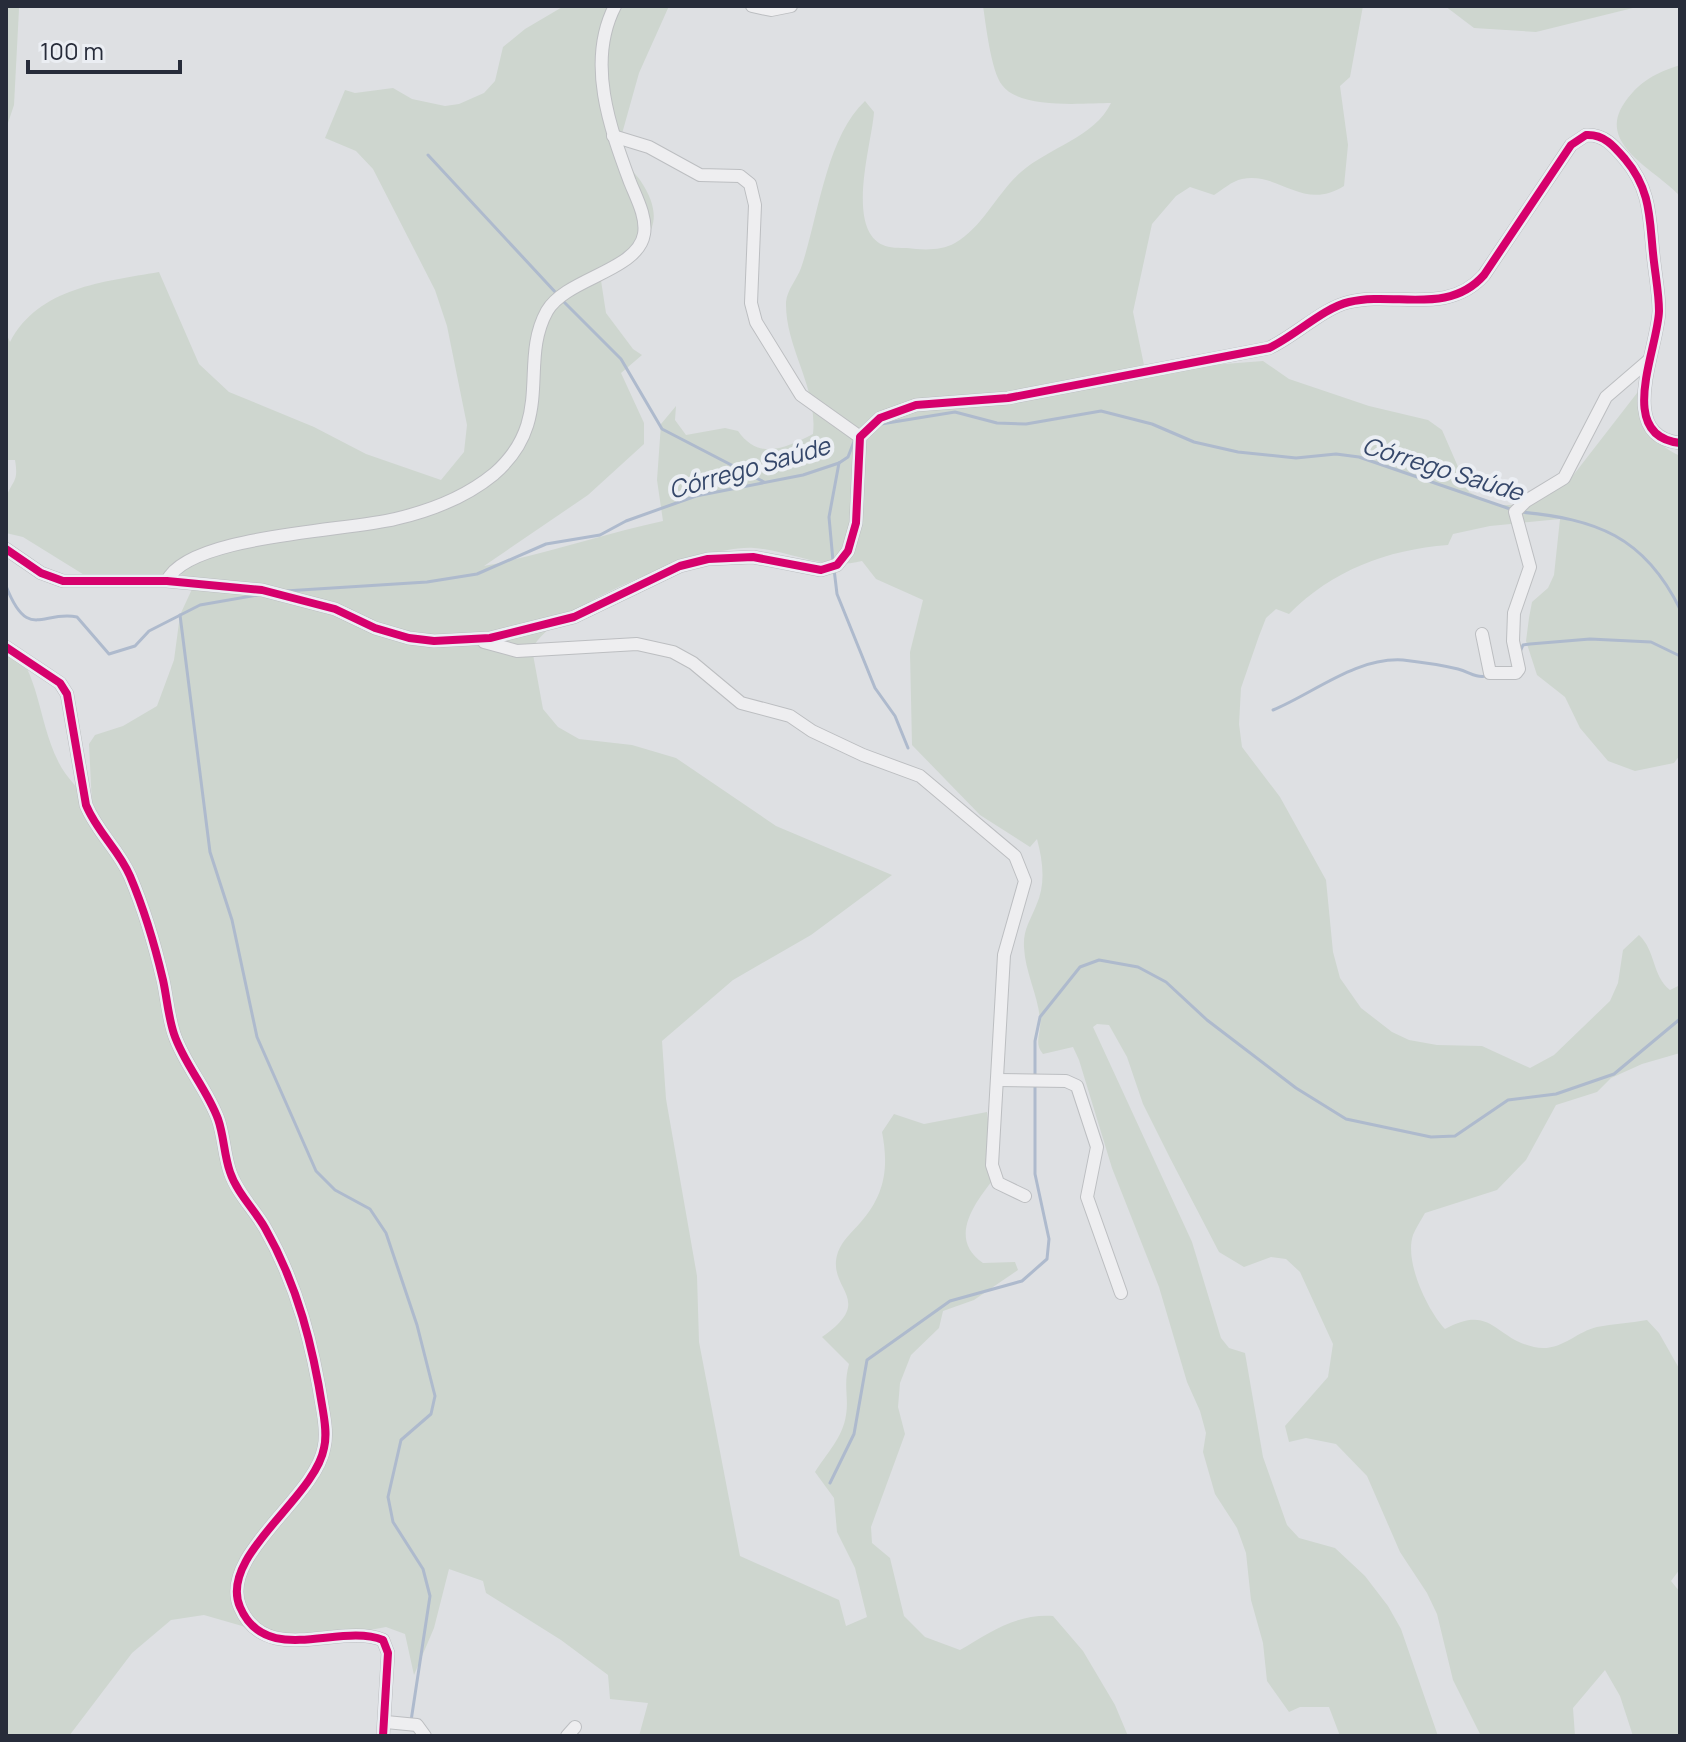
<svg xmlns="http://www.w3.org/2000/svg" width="1686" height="1742" viewBox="0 0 1686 1742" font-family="Manrope,sans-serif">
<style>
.green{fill:#ced6cf}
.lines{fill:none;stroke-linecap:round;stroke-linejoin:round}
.stream{stroke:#aebacd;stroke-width:3}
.minor-casing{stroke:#bcbec1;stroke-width:14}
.minor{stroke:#eeeef0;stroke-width:12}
.cycleway-casing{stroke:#ebeef3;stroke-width:13}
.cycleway{stroke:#d6006c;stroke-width:8}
.labels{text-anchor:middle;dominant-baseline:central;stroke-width:8;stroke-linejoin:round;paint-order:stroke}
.water-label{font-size:24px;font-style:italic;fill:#35476a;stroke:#ebeef3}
</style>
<rect width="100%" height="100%" fill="#dee0e3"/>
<!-- green -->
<g class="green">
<polygon points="6,6 19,6 19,9 14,105 6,129"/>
<path d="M564 6H669L639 73 618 148C622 163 631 168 640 180 674 230 639 249 600 274L606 313 633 349 642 355 621 373 644 423V444L588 495 484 566C545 554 603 534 663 521L657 480 661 424 676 406 675 420 686 435 725 428 738 431C759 461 785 448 813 434 818 387 785 348 786 302 787 290 797 279 801 268 818 219 826 137 865 101L874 112C872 143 845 228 883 245 889 248 900 248 907 248 922 250 941 251 955 243 983 227 997 193 1021 172 1048 148 1095 137 1111 103 1084 103 1020 110 1002 85 991 71 986 25 983 6H1363L1350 77 1340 86 1348 145 1344 186C1303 212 1278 171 1242 179 1232 181 1222 190 1214 195L1190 187 1176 196 1152 224 1133 312 1144 365 1160 369 1263 361 1289 379 1369 406 1428 420 1442 430 1469 492 1495 505H1517L1568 482 1644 384C1647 420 1644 439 1680 456V755L1674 763 1635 771 1608 761 1580 728 1565 697 1537 675 1526 641 1529 618 1532 602 1548 588 1554 575 1560 519 1490 526 1453 534 1448 545C1386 550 1333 570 1289 614L1276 609 1266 618 1259 636 1241 688 1239 724 1242 747 1280 797 1326 880 1333 952 1340 978 1361 1008 1392 1032 1409 1040 1437 1045 1482 1046 1530 1068 1554 1055 1610 1001 1618 983 1623 950 1639 935C1656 951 1652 976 1670 990L1680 985V1053L1642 1064 1611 1078 1597 1092 1556 1105 1526 1160 1497 1190 1425 1213C1421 1220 1416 1228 1413 1235 1404 1262 1428 1311 1445 1329 1492 1303 1495 1339 1534 1347 1560 1353 1575 1332 1597 1327 1613 1324 1630 1323 1647 1320L1659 1333 1680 1370V1569L1671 1581 1680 1592V1733L1677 1736H1633L1620 1696 1605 1670 1573 1708 1575 1736H1481L1453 1680 1437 1614 1427 1593 1400 1552 1367 1476 1336 1444 1306 1438 1289 1442 1285 1426 1328 1377 1333 1344 1300 1272 1286 1259 1271 1257 1244 1267 1219 1252 1170 1158 1143 1104 1127 1057 1109 1025 1097 1024 1093 1027 1192 1242 1221 1338 1229 1348 1245 1353 1263 1457 1287 1525 1299 1538 1335 1548 1365 1576 1388 1606 1401 1629 1438 1736H1340L1329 1707H1300L1289 1712 1267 1681 1263 1643 1251 1600 1246 1553 1237 1528 1215 1494 1203 1452 1206 1433 1200 1411 1187 1382 1159 1287 1112 1168 1079 1060 1073 1047 1043 1054C1033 1042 1042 1033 1040 1019 1038 995 1025 972 1024 947 1023 930 1030 921 1036 906 1046 884 1043 862 1037 839L1030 847 980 815 912 745 910 652 923 600 876 579 862 561C821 571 793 551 754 548 704 544 554 606 532 649L543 709 558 727 579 739 632 745 676 758 776 826 892 875 811 935 733 980 662 1041 666 1099 697 1276 699 1342 740 1556 839 1600 846 1626 867 1617 855 1568 837 1532 834 1498 815 1472C827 1453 843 1437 846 1415 849 1396 843 1386 849 1364L822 1337C878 1298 825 1290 838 1252 842 1241 852 1232 860 1223 885 1195 889 1168 882 1132L894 1114 924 1124 987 1112 996 1176C977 1200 946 1238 983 1263L1015 1262 1018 1270 974 1300 943 1311 939 1328 911 1355 900 1383 898 1407 905 1434 871 1527 872 1543 890 1558 904 1616 925 1637 960 1650C991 1632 1015 1614 1053 1616L1083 1651 1115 1705 1128 1736H639L648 1703 610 1699 608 1675 561 1640 486 1593 483 1581 449 1569 434 1628 414 1675 405 1634 386 1627 332 1637 266 1633 204 1615 171 1620 132 1653 69 1736H6V638C41 674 37 718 58 761 65 777 82 792 92 805L89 744 95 735 123 726 157 706 174 660 180 615 193 587 203 583 177 573 94 581 23 537 6 533C6 523 3 507 6 498 12 480 19 483 15 460H6V333L10 342C39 287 103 282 159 272L199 364 229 392 314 427 366 454 441 480 464 452 467 425 447 326 435 290 373 169 356 151 325 138 345 90 355 93 393 88 412 99 445 106 459 104 484 93 495 81 503 47 525 29Z"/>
<polygon points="1445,6 1641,6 1536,32 1474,28"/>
<path d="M1680 65V196C1655 169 1595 144 1625 102 1641 80 1656 73 1680 65Z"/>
</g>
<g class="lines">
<!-- stream -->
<g class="stream">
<polyline points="428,155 557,294"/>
<polyline points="562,300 621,359 662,429 764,482"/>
<polyline points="881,424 955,412 997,423 1026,424 1101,411 1152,424 1194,442 1238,452 1296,458 1336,454 1359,457 1513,510"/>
<path d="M1520 512C1596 519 1644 536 1680 609"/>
<polyline points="833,561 829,517 839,463"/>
<polyline points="834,569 837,594 875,688 895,716 908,748"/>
<path d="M6 586C28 642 42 610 77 617L109 654 135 646 149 631 200 605 258 595"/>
<polyline points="285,591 427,582 477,574 546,544 600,535 626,521 696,496 803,475 839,463 848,457 855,439"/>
<polyline points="180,615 210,852 232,920 257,1037 316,1171 335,1190 370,1209 386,1233 417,1325 435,1396 431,1414 401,1440 388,1497 393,1522 423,1569 430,1596 411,1721"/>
<polyline points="1520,652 1523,645 1530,644 1590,639 1651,642 1680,656"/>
<path d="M1273 710C1314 693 1356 657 1403 660 1421 662 1441 665 1458 669 1470 672 1474 678 1487 676"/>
<polyline points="1035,1077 1035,1041 1040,1017 1080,967 1099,960 1138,967 1166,982 1207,1020 1296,1088 1346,1119 1431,1137 1455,1136 1508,1100 1556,1094 1614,1074 1680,1019"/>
<polyline points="830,1483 854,1434 867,1360 950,1301 1022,1281 1047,1259 1049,1239 1035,1174 1035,1085"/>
</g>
<defs>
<g id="minor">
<polyline points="752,6 771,10 791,6"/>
<polyline points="613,136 649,147 700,175 740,176 750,184 755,205 751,303 756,322 801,395 860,437"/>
<path d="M6 549 41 573 63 581H167L262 590 335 609 375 628 409 638 434 641 490 638 574 617 680 566 708 559 753 557 821 570 837 565 848 551 856 523 860 437 880 418 916 405 1008 398 1269 348C1295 336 1323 308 1349 302 1395 291 1448 316 1484 275L1571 145 1586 135C1604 134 1614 146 1625 159 1653 192 1649 223 1654 262 1656 279 1659 295 1659 311 1658 349 1615 436 1680 443"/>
<path d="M167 581C187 535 348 531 395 519 430 511 466 497 494 474 556 420 518 363 547 311 566 278 638 271 644 234 647 217 636 197 630 182 610 128 586 62 615 6"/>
<polyline points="1482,634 1490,673 1516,673 1519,669 1513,641 1514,613 1530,567 1515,512 1526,501 1564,478 1606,397 1649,360"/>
<polyline points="484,642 517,651 637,644 673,652 693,663 741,703 790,716 812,731 863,755 920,776 1015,856 1025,881 1004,955 992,1165 998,1183 1025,1196"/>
<path d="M6 647 60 683 67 694 86 805C97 832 119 850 130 876 144 909 155 946 163 980 167 998 168 1016 174 1034 184 1064 207 1089 218 1119 224 1136 224 1155 230 1172 237 1193 254 1209 265 1228 298 1286 313 1347 323 1411 325 1423 327 1436 324 1448 315 1498 218 1556 240 1607 266 1668 339 1622 383 1640L388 1653 383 1736"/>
<polyline points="997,1080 1066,1081 1077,1086 1097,1147 1087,1197 1121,1293"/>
<polyline points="386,1722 417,1725 425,1736"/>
<polyline points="567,1736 575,1727"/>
</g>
</defs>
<!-- minor casing -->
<use href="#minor" class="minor-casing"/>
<!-- minor -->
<use href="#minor" class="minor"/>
<defs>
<g id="cycleway">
<path d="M6 549 41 573 63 581H167L262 590 335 609 375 628 409 638 434 641 490 638 574 617 680 566 708 559 753 557 821 570 837 565 848 551 856 523 860 437 880 418 916 405 1008 398 1269 348C1295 336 1323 308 1349 302 1395 291 1448 316 1484 275L1571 145 1586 135C1604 134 1614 146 1625 159 1653 192 1649 223 1654 262 1656 279 1659 295 1659 311 1658 349 1615 436 1680 443"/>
<path d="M6 647 60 683 67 694 86 805C97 832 119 850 130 876 144 909 155 946 163 980 167 998 168 1016 174 1034 184 1064 207 1089 218 1119 224 1136 224 1155 230 1172 237 1193 254 1209 265 1228 298 1286 313 1347 323 1411 325 1423 327 1436 324 1448 315 1498 218 1556 240 1607 266 1668 339 1622 383 1640L388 1653 383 1736"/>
</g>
</defs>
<!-- cycleway casing -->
<use href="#cycleway" class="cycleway-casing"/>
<!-- cycleway -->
<use href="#cycleway" class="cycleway"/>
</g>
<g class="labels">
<!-- water labels -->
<g class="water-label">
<text transform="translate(749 467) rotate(-16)">Córrego Saúde</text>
<text transform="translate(1443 468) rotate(17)">Córrego Saúde</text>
</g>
</g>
<!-- border -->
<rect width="1686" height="1742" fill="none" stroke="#272c3a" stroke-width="16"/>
<!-- scale -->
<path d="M28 60v12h152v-12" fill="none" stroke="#272c3a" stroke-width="4"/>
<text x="40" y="60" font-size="24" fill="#272c3a" stroke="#ebeef3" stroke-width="6" paint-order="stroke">100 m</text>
</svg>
